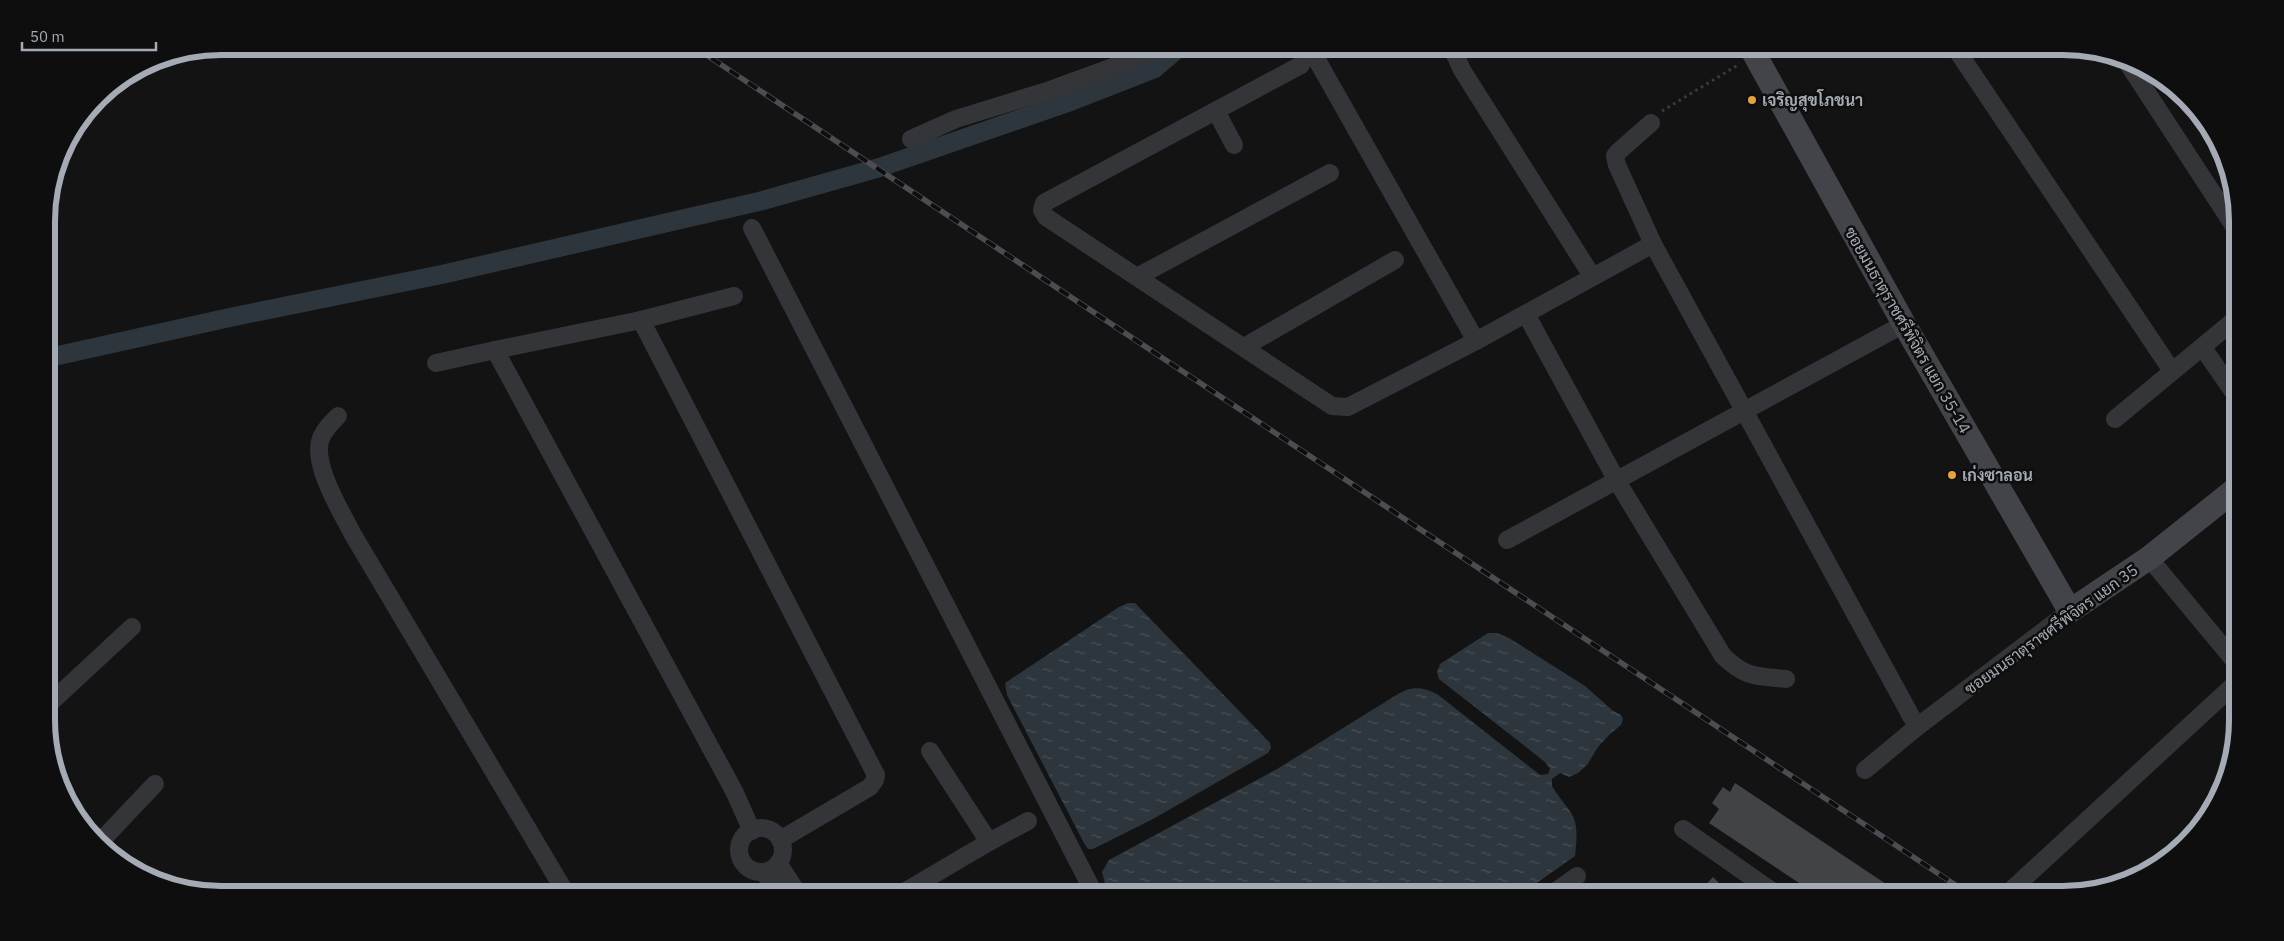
<svg xmlns="http://www.w3.org/2000/svg" width="2284" height="941" viewBox="0 0 2284 941" font-family="'IBM Plex Sans',Sarabun,sans-serif">
<style>
.water{fill:url(#water-ripples)}
.lines{fill:none;stroke-linecap:round;stroke-linejoin:round}
.canal{stroke:#2d363c;stroke-width:19}
.building{fill:#424347}
.path{stroke:#3a3c40;stroke-width:3;stroke-dasharray:2.5 4;stroke-linecap:butt}
.street{stroke:#343539;stroke-width:18}
.secondary{stroke:#424449;stroke-width:24}
.rail-casing{stroke:#4b4d52;stroke-width:5.5}
.rail{stroke:#0e0e0f;stroke-width:4;stroke-dasharray:11;stroke-linecap:butt}
.poi-dot{fill:#e5a43a;stroke:#0e0e0f;stroke-width:2}
.labels{text-anchor:middle;dominant-baseline:central;stroke-width:5;stroke-linejoin:round;paint-order:stroke}
.poi-label{font-size:16px;font-weight:bold;fill:#a5abb4;stroke:#0e0e0f;text-anchor:start}
.street-label{font-size:16px;fill:#a5abb4;stroke:#0e0e0f}
.rim{fill:none;stroke:#a5abb4;stroke-width:6}
</style>
<defs>
<pattern id="water-ripples" width="26" height="14" patternUnits="userSpaceOnUse" patternTransform="scale(1.25)"><rect width="26" height="14" fill="#2d363c"/><path d="M2 4q2-2 4 0t4 0M15 11q2-2 4 0t4 0" fill="none" stroke="#485056"/></pattern>
</defs>
<rect width="100%" height="100%" fill="#131314"/>
<!-- water -->
<g class="water">
<polygon points="1128,603 1135,603 1270,743 1271,748 1268,753 1153,819 1093,849 1088,849 1084,843 1007,695 1005,683 1119,607"/>
<path d="M1488 633H1497L1509 638 1585 686 1612 710 1621 715 1623 719 1621 725 1609 735 1598 747 1587 765 1578 773 1569 777 1560 773 1552 779V786C1573 819 1580 812 1575 856L1521 894 1108 895 1102 872 1109 860 1277 769 1398 694C1413 686 1422 687 1437 694L1540 775 1548 774 1550 769 1545 762 1439 679 1437 672 1440 664Z"/>
</g>
<g class="lines">
<!-- canal -->
<polyline class="canal" points="47,354 56,356 232,317 444,274 761,201 878,168 1072,101 1154,69 1181,46"/>
</g>
<!-- building -->
<g class="building">
<polygon points="1735,783 1901,894 1816,894 1790,877 1709,823 1719,809 1712,803 1723,787 1730,792"/>
<polygon points="1713,877 1730,894 1697,894"/>
</g>
<g class="lines">
<!-- path -->
<polyline class="path" points="1662,111 1738,65"/>
<!-- street -->
<g class="street">
<polyline points="1309,46 1476,341"/>
<polyline points="1451,46 1462,70 1592,276"/>
<polyline points="1954,46 2172,371"/>
<polyline points="2125,59 2236,229"/>
<polyline points="1301,65 1044,203 1042,210 1046,217 1332,406 1348,407 1476,341 1653,244"/>
<polyline points="1216,111 1234,145"/>
<polyline points="1651,123 1618,152 1615,156 1617,165 1653,244 1917,727"/>
<polyline points="911,139 956,119 1050,90 1132,60 1157,46"/>
<polyline points="752,228 1095,895"/>
<polyline points="1137,277 1330,173"/>
<path d="M1526 314 1617 481 1723 656C1746 678 1756 676 1786 679"/>
<polyline points="641,320 734,296"/>
<polyline points="1244,347 1395,260"/>
<polyline points="2203,348 2237,397"/>
<polyline points="436,363 495,350"/>
<path d="M338 416C331 423 325 429 321 438 311 463 341 511 352 533L567 895"/>
<polyline points="2115,419 2237,318"/>
<polyline points="1507,540 1904,324"/>
<polyline points="2149,558 2238,665"/>
<polyline points="49,704 132,627"/>
<polyline points="930,751 989,842"/>
<polyline points="1865,770 1917,727 2070,611"/>
<circle cx="761" cy="850" r="22"/>
<polyline points="1683,829 1776,894"/>
<polyline points="752,831 734,791 495,350 641,320 876,775 875,780 870,787 780,840"/>
<polyline points="100,842 155,784"/>
<polyline points="778,863 799,895"/>
<polyline points="764,872 778,895"/>
<polyline points="1552,894 1577,876"/>
<polyline points="2007,894 2238,681"/>
<polyline points="263,895 266,892"/>
<polyline points="899,895 989,842 1028,821"/>
</g>
<!-- secondary -->
<polyline class="secondary" points="1750,46 1904,324 2070,611 2149,558 2237,488"/>
<defs>
<polyline id="rail" points="693,46 1969,894"/>
</defs>
<!-- rail casing -->
<use href="#rail" class="rail-casing"/>
<!-- rail -->
<use href="#rail" class="rail"/>
</g>
<!-- markers -->
<g class="poi-dot">
<circle cx="1752" cy="100" r="5"/>
<circle cx="1952" cy="475" r="5"/>
</g>
<g class="labels">
<!-- poi labels -->
<g class="poi-label">
<text x="1762" y="100">เจริญสุขโภชนา</text>
<text x="1962" y="475">เก่งซาลอน</text>
</g>
<!-- street labels -->
<g class="street-label">
<text transform="translate(1908 330) rotate(60)">ซอยมนธาตุราชศรีพิจิตร แยก 35-14</text>
<text transform="translate(2051 629) rotate(-36)">ซอยมนธาตุราชศรีพิจิตร แยก 35</text>
</g>
</g>
<!-- crop -->
<path d="M0 0H2284V941H0ZM221 55H2063A166 166 0 0 1 2229 221V720A166 166 0 0 1 2063 886H221A166 166 0 0 1 55 720V221A166 166 0 0 1 221 55Z" fill="#0e0e0f" fill-rule="evenodd"/>
<path class="rim" d="M221 55H2063A166 166 0 0 1 2229 221V720A166 166 0 0 1 2063 886H221A166 166 0 0 1 55 720V221A166 166 0 0 1 221 55Z"/>
<!-- scale -->
<path d="M22 42v8h134v-8" fill="none" stroke="#a5abb4" stroke-width="2.5"/>
<text x="30" y="42" font-size="15" fill="#a5abb4" stroke="#0e0e0f" stroke-width="4" paint-order="stroke">50 m</text>
</svg>
